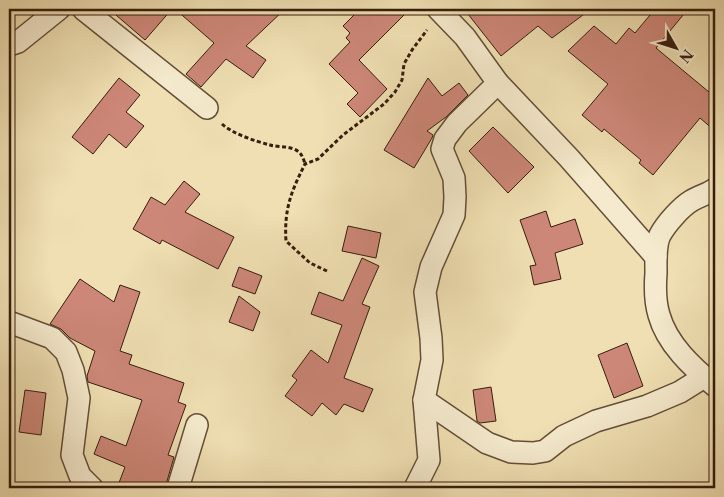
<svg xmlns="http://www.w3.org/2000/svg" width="724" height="497" viewBox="0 0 724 497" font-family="'Libre Caslon Text',serif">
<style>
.building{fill:#cd8778;stroke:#371d0f}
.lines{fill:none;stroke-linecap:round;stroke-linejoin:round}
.minor-casing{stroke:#654e38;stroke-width:24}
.path{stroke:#371d0f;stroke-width:3;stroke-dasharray:4 2.5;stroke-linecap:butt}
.minor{stroke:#f5eacd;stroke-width:21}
</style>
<rect width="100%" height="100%" fill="#efdfb2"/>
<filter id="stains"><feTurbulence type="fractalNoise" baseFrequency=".004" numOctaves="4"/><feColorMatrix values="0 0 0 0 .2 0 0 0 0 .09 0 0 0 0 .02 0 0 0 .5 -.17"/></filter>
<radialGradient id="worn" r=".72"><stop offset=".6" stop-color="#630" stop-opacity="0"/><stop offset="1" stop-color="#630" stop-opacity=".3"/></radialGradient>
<!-- building -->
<g class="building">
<polygon points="109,9 172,9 145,40"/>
<polygon points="175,9 285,9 246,46 266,60 253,78 226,59 201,87 186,74 214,43"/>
<polygon points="360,9 410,9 359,60 387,89 360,117 347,104 358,93 329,64 350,42 346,38 350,33 343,26"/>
<polygon points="464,9 591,9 552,38 538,26 501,56"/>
<polygon points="655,9 688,9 656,48 715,97 715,131 700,118 653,175 639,163 641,160 604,129 602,132 582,115 608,84 568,51 594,26 616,44 629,28 635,33"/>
<polygon points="119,78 140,95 126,112 144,126 126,148 109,134 93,154 72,137"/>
<polygon points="428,78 442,96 459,83 468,95 446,117 427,131 433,135 432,138 414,168 384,150"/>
<polygon points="493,127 534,167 508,193 469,151"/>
<polygon points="184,181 200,194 185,212 234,237 218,269 162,240 160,244 133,229 151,197 165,205"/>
<polygon points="546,211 551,227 575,219 583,244 555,253 561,279 534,285 530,266 536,265 520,220"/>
<polygon points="348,226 381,233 376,258 342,251"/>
<polygon points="362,258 379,266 362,304 370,307 344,378 373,389 363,412 344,404 336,415 322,403 312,416 285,396 297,380 292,376 311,350 328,363 342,325 311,314 319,292 343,301"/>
<polygon points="239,267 262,276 255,294 232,286"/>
<polygon points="80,279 114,302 120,285 140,292 120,351 132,355 129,364 184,383 178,402 186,405 168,455 174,457 165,488 117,488 125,467 94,454 101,436 126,446 142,400 88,382 87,376 95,351 70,338 61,329 50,324"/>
<polygon points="239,296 260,312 253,331 229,322"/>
<polygon points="627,343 643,386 614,398 598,355"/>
<polygon points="491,387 496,421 480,423 477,421 473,390"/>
<polygon points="25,390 46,393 41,435 19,432"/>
</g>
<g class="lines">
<defs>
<g id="minor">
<polyline points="83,9 207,108"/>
<polyline points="438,9 465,37 498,83 569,158 656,257"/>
<polyline points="9,45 18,42 59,9"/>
<polyline points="9,322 52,338 66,352 73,370 79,398 72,455 80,476 92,488"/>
<path d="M715 386C692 367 667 344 659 315 655 302 655 286 656 273 656 261 655 245 660 235 666 224 681 207 691 201 699 196 708 194 715 189"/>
<polyline points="424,400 487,443 511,452 533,453 545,451 564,436 596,421 647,406 680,392 704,377"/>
<polyline points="178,488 197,425"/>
<polyline points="415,488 429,460 424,400 432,360 431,338 425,292 431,267 454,215 455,197 454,178 442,149 445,139 457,123 498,83"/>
</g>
</defs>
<!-- minor casing -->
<use href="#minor" class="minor-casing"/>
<!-- path -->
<g class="path">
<path d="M222 124C233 134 255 141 270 145 277 147 286 146 294 149 301 152 303 157 305 164"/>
<path d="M327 271 310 263 286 241C284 209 291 192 305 164L318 159 343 135 384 104 395 92 402 80 404 64 412 50 427 30"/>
</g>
<!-- minor -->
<use href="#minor" class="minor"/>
</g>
<!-- margin -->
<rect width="724" height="497" fill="none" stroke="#efdfb2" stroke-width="30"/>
<rect x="10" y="10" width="704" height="477" fill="none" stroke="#371d0f" stroke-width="2.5"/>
<rect x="15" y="15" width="694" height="467" fill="none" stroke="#371d0f"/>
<!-- north arrow -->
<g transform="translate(676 48) rotate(129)" stroke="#f5eacd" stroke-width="4" paint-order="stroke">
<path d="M0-4L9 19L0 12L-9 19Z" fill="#371d0f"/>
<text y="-8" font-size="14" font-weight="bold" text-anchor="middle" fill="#371d0f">N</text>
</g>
<rect width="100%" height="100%" filter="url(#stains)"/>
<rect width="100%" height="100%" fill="url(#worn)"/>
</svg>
